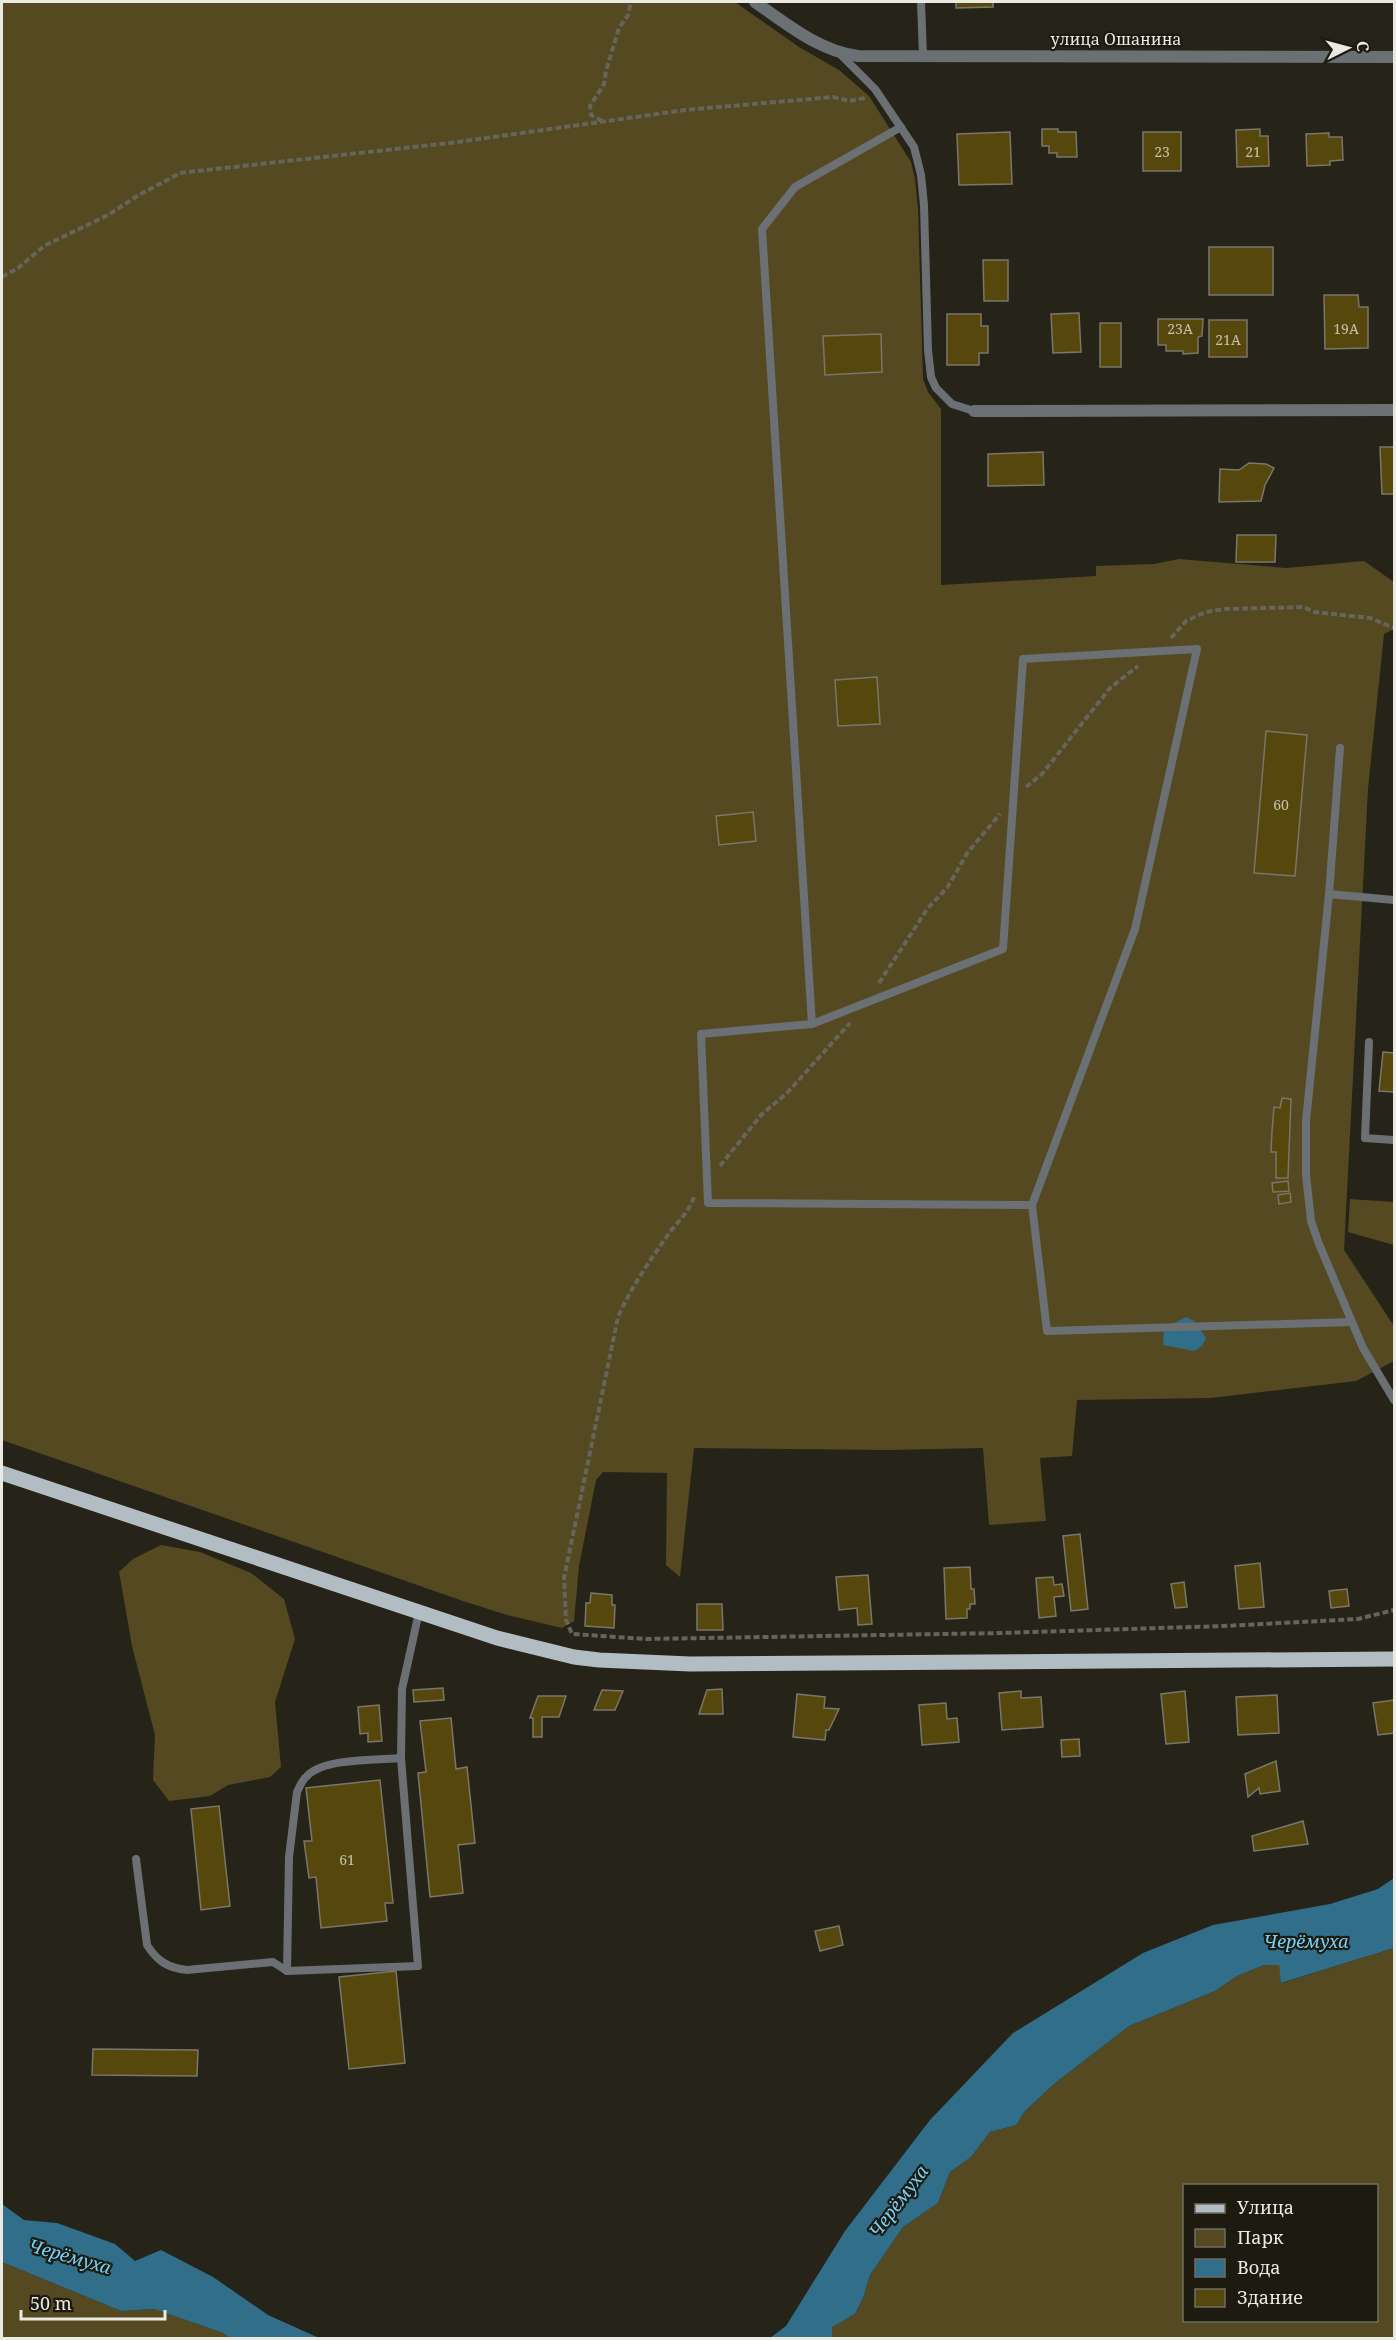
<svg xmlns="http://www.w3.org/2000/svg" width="1396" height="2340" viewBox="0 0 1396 2340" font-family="'Noto Serif',serif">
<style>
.green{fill:#544921;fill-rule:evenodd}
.water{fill:#306e89}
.building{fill:#56480c;stroke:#7a766a;stroke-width:1.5}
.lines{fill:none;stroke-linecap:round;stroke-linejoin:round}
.path{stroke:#66655b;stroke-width:4;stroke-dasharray:6 3;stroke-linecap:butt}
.lane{stroke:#6a7073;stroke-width:8}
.street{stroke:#6a7073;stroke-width:12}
.primary{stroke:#b1bdc3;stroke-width:15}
.labels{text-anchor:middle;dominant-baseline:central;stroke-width:4.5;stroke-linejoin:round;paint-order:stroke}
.number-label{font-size:14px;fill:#c5c1ac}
.street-label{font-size:16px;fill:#eae9e2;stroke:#1d1a10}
.water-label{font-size:18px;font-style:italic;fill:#74d1fb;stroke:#1d1a10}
</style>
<rect width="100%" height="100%" fill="#262419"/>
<!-- green -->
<g class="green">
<polygon points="2,2 735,2 799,47 839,70 869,96 911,162 915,179 918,209 923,379 928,392 941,409 941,585 1096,576 1096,566 1154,564 1179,559 1286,568 1364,561 1394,582 1394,629 1384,634 1368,789 1344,1250 1394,1326 1394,1361 1356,1381 1211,1398 1077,1400 1072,1456 1040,1458 1046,1521 989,1525 983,1448 890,1450 694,1448 680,1577 666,1565 667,1473 603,1472 596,1480 579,1566 574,1621 562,1628 507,1615 463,1601 2,1440"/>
<polygon points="1350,1199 1394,1202 1394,1245 1348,1232"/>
<polygon points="161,1545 200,1552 251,1573 284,1599 295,1639 275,1702 281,1767 270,1777 228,1785 210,1796 169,1801 153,1780 155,1735 132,1646 119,1572 133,1559"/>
<path d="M1394 1948V2338H832L831 2327 855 2314 863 2298 870 2275 903 2227 938 2203 950 2172 971 2157 990 2132 1016 2125 1025 2111 1054 2084 1129 2026 1215 1991 1237 1976 1264 1965H1279L1282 1983ZM1184 2186H1376V2320H1184Z"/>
<polygon points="2,2262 121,2311 154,2309 223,2333 230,2338 2,2338"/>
</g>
<!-- water -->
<g class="water">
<path d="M1186 1317 1194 1321 1206 1338C1205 1343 1199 1349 1194 1351L1163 1345 1164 1328Z"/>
<polygon points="1394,1878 1394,1948 1281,1983 1279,1965 1264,1965 1237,1976 1215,1991 1129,2026 1054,2084 1025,2111 1016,2125 990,2132 971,2157 950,2172 938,2203 903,2227 870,2275 863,2298 855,2314 832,2327 832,2338 770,2338 786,2326 845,2231 930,2120 1013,2033 1143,1953 1213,1925 1330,1904 1378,1889"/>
<polygon points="2,2204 24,2220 57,2223 115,2244 135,2261 161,2250 213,2277 268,2315 319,2338 230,2338 223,2333 154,2309 121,2311 2,2262"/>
</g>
<!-- building -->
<g class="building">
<polygon points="956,2 993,2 993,7 956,8"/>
<polygon points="1042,129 1058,129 1058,132 1076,132 1077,157 1057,157 1057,153 1049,153 1049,146 1042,146"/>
<polygon points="1260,129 1260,136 1268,136 1269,166 1237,167 1236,130"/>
<polygon points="1010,132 1012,184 959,185 957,134"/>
<rect x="1143" y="132" width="38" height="39"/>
<polygon points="1329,133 1329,137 1342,137 1343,160 1330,161 1330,165 1307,166 1306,134"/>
<rect x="1209" y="247" width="64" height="48"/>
<polygon points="983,260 1008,260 1008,301 984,301"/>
<polygon points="1324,295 1358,295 1359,307 1368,307 1368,348 1325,349"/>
<polygon points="1079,313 1081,352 1053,353 1051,314"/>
<polygon points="947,314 981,314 981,326 988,326 988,353 979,353 979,365 947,365"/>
<polygon points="1158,319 1203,319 1202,336 1198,337 1198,353 1183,354 1183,351 1166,351 1166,345 1158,345"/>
<rect x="1209" y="320" width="38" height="37"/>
<rect x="1100" y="323" width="21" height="44"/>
<polygon points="881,334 882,372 825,375 823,336"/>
<polygon points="1380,447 1394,447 1394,494 1382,494"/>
<polygon points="1043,452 1044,485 988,486 988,454"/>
<polygon points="1249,463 1266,464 1274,468 1265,485 1261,501 1219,502 1220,469 1239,470"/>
<polygon points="1237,535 1276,535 1275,562 1236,562"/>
<polygon points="877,677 880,724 838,726 835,680"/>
<polygon points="1266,731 1307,735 1295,876 1254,873"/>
<polygon points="753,812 756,841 719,845 716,816"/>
<polygon points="1383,1052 1394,1053 1394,1092 1379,1091"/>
<polygon points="1282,1098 1291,1099 1288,1178 1276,1178 1276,1152 1271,1152 1272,1131 1274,1107 1280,1108"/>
<polygon points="1288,1181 1289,1191 1273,1192 1272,1183"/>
<polygon points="1290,1193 1291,1202 1279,1204 1278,1195"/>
<polygon points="1080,1534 1088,1609 1071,1611 1063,1536"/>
<polygon points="1260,1563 1264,1607 1239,1609 1235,1566"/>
<polygon points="970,1567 971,1589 974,1589 975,1604 970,1604 970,1609 967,1609 967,1618 946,1619 944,1568"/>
<polygon points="868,1575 872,1624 858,1625 857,1608 839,1610 836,1577"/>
<polygon points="1053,1577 1054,1585 1062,1584 1064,1596 1054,1597 1056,1616 1039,1618 1036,1578"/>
<polygon points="1184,1582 1187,1607 1175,1608 1171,1584"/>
<polygon points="1347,1589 1349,1606 1331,1608 1329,1591"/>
<polygon points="591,1593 612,1595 612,1605 615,1605 614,1628 585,1626 586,1603 590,1603"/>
<polygon points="697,1604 722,1604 723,1630 697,1630"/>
<polygon points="443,1688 444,1700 414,1702 413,1690"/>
<polygon points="722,1689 723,1714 699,1714 707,1690"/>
<polygon points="602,1690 623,1691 615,1710 594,1710"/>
<polygon points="1021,1691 1021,1698 1041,1697 1043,1727 1002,1730 999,1693"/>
<polygon points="1185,1691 1189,1742 1166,1744 1161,1694"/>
<polygon points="797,1694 825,1697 824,1708 839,1709 829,1730 826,1730 825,1740 793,1737"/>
<polygon points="1277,1695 1279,1733 1238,1735 1236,1697"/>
<polygon points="538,1696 566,1696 559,1717 542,1717 542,1737 533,1737 533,1718 530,1718"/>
<polygon points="1394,1700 1394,1733 1378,1735 1373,1703"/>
<polygon points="946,1703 947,1719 957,1718 959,1742 922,1745 919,1705"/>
<polygon points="379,1705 382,1741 368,1742 368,1733 360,1734 358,1707"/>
<polygon points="451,1718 456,1769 467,1767 475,1843 458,1845 463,1893 430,1897 418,1773 426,1772 420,1721"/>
<polygon points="1079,1739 1080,1756 1062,1757 1061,1740"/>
<polygon points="1276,1761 1280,1791 1260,1794 1259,1788 1248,1797 1245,1774"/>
<polygon points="380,1780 393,1903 385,1903 387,1921 321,1928 316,1877 309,1878 304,1841 312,1841 306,1788"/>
<polygon points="219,1806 230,1906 201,1910 191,1809"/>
<polygon points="1303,1821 1308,1844 1254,1851 1252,1836"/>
<polygon points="839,1926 843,1945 820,1951 815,1931"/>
<polygon points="396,1971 405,2063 349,2069 339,1977"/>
<polygon points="93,2049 198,2050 197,2076 92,2075"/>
</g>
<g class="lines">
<!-- path -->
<g class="path">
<polyline points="602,121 591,115 590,106 604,84 606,71 619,28 628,15 631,2"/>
<polyline points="2,277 18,268 44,246 108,215 139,195 180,173 458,142 685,110 833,97 849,101 865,98"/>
<polyline points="1171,638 1186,621 1206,612 1225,609 1303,607 1315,612 1370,618 1394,628"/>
<polyline points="1026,787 1042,774 1110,688 1138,666"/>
<polyline points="879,983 928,908 947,888 968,852 1000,814"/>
<polyline points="720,1166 761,1115 787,1093 850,1023"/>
<path d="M694 1197C688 1213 680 1219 670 1232 651 1259 631 1287 618 1317L564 1578 566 1620 572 1634 646 1639 1001 1633 1224 1626 1358 1619 1394 1610"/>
</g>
<!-- lane -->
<g class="lane">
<polyline points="921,2 923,56"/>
<polyline points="838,52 875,89 914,147 921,175 924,205 928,350 931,377 936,388 952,404 974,411"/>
<polygon points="1197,649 1135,929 1032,1205 708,1203 701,1034 812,1024 1003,949 1023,659"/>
<polyline points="1340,748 1329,894 1306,1121 1306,1175 1311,1221 1319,1244 1363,1348 1394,1400"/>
<polyline points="1329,894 1394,900"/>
<polyline points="812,1024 762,229 795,187 901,127"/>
<polyline points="1369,1042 1365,1138 1394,1140"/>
<polyline points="1032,1205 1047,1331 1352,1322"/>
<path d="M136 1859 147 1945C157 1961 168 1968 187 1970L273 1962 287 1971 418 1966 401 1758 402 1689 419 1612"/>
<path d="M287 1971 289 1857 297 1792C300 1786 302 1780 307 1776 324 1758 377 1760 401 1758"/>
</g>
<!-- street -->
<g class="street">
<path d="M755 2C787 24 819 51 858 56L1394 57"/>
<polyline points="974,411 1394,410"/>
</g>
<!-- primary -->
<polyline class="primary" points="2,1473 497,1638 574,1657 599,1660 690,1664 1394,1659"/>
</g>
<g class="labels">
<!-- number labels -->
<g class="number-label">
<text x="1162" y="151">23</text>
<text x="1253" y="151">21</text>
<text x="1180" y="328">23А</text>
<text x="1346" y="328">19А</text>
<text x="1228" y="339">21А</text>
<text x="1281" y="804">60</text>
<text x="347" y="1859">61</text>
</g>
<!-- street labels -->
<g class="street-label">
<text x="1116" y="39">улица Ошанина</text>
</g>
<!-- water labels -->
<g class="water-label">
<text x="1306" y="1941">Черёмуха</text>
<text transform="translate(898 2201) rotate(-53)">Черёмуха</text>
<text transform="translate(70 2256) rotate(16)">Черёмуха</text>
</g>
</g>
<!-- border -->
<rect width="1396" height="2340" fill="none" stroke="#eae9e2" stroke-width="6"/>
<!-- legend -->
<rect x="1183" y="2184" width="195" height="138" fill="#1d1a10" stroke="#6f6d64" stroke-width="1.5"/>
<rect x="1195" y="2204" width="30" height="9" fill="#b1bdc3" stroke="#6f6d64" stroke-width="1.5"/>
<text x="1237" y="2214" font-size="18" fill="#eae9e2">Улица</text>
<rect x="1195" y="2229" width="30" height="18" fill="#544921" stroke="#6f6d64" stroke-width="1.5"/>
<text x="1237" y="2244" font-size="18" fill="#eae9e2">Парк</text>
<rect x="1195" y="2259" width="30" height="18" fill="#306e89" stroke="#6f6d64" stroke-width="1.5"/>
<text x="1237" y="2274" font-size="18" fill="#eae9e2">Вода</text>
<rect x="1195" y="2289" width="30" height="18" fill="#56480c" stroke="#6f6d64" stroke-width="1.5"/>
<text x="1237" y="2304" font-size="18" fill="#eae9e2">Здание</text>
<!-- north arrow -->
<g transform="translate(1348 48) rotate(84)" stroke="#1d1a10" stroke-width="4.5" paint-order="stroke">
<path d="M0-4.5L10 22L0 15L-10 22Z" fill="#eae9e2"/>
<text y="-9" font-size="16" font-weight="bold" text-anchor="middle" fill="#eae9e2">С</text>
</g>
<!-- scale -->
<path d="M21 2310v9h144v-9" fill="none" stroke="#eae9e2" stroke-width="3"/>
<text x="30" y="2310" font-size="18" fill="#eae9e2" stroke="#1d1a10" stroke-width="4.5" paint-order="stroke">50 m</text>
</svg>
